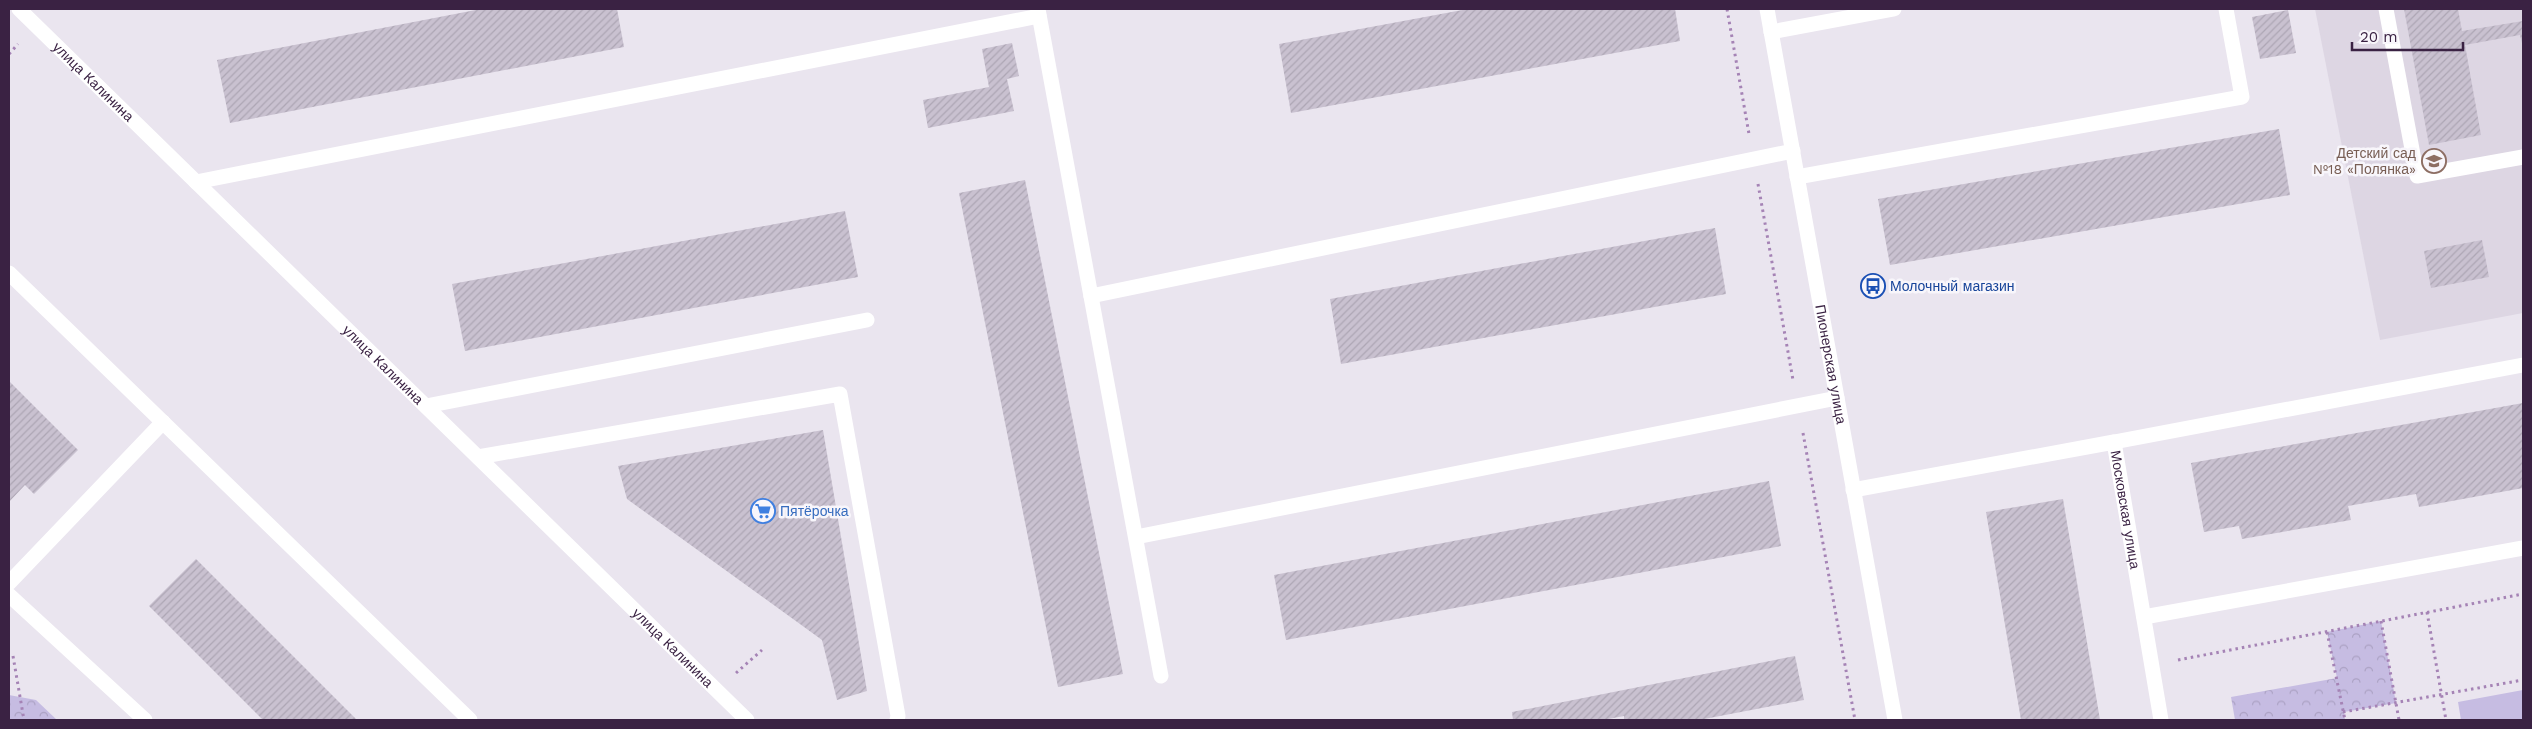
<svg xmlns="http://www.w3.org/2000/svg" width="2532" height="729" viewBox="0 0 2532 729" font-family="'Work Sans',sans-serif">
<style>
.built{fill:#ddd6e3}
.grass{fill:#c6bce2}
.park{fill:url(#park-crowns)}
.building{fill:url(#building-hatch)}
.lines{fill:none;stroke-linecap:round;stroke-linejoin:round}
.path{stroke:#a583b5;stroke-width:3;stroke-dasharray:2.5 4;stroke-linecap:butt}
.lane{stroke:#fff;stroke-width:15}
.street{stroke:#fff;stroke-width:15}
.secondary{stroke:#fff;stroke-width:15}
.labels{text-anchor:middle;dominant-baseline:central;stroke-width:5;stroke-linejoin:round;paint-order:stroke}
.street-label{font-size:14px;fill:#3a2243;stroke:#f8f6fb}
.education-label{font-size:14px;fill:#785e54;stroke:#f8f6fb;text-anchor:end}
.transit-label{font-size:14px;fill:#164399;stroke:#f8f6fb;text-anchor:start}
.shop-label{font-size:14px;fill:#366cbe;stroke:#f8f6fb;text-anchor:start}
</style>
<defs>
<pattern id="park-crowns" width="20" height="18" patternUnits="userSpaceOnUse" patternTransform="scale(1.25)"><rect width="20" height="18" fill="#c6bce2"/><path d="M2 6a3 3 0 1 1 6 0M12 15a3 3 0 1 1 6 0" fill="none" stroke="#aba1c3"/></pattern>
<pattern id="building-hatch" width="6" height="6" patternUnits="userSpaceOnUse" patternTransform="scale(1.25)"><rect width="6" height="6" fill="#c9c1d0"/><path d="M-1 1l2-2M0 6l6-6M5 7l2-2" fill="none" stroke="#ada6b4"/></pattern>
</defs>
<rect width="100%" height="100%" fill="#eae5ef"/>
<!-- built -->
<polygon class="built" points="2315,9 2523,9 2523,313 2380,340"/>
<!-- grass -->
<polygon class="grass" points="2523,690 2523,720 2461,720 2458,702"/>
<!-- park -->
<g class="park">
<polygon points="2381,621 2396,703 2344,712 2345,720 2235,720 2231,697 2337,678 2327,632"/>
<polygon points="9,695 36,700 57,720 9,720"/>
</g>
<!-- building -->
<g class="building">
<polygon points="481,9 617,9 624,47 230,123 217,60"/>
<polygon points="1468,9 1675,9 1680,41 1291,113 1279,44"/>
<polygon points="2404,9 2458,9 2462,31 2523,21 2523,47 2520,35 2465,45 2481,135 2429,145"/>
<polygon points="2288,10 2296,53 2260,59 2252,17"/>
<polygon points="1012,43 1019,76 1007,79 1014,111 928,128 923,100 989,87 982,49"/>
<polygon points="2279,129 2290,195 1890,265 1878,199"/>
<polygon points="1025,180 1123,674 1058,687 959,193"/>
<polygon points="845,211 858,277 465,351 452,284"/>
<polygon points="1715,228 1726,294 1341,364 1330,299"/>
<polygon points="2482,240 2489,277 2431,288 2424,251"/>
<polygon points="9,381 78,450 34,494 25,485 9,502"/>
<polygon points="2523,403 2523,488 2419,507 2416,494 2348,506 2351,520 2242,539 2239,526 2204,532 2191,463"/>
<polygon points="823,430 867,691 837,700 822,640 627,499 618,466"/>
<polygon points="1769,481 1781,546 1286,640 1274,575"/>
<polygon points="2063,499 2100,720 2021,720 1986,512"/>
<polygon points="196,559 357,720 263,720 149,606"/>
<polygon points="1795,656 1804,700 1699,720 1624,720 1624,716 1603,720 1513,720 1512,712"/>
</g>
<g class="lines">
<!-- path -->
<g class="path">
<polyline points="1727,9 1749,134"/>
<polyline points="9,54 18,44"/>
<polyline points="1758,184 1793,380"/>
<polyline points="1803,433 1855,720"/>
<polyline points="2427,612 2446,720"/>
<polyline points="2381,621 2399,720"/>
<polyline points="2327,632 2345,720"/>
<polyline points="13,656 24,720"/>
<polyline points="2178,660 2523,594"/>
<polyline points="736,673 762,650"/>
<polyline points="2343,712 2523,680"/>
</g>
<!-- lane -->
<g class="lane">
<polyline points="1038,9 1161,676"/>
<polyline points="2386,9 2417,176 2523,157"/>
<polyline points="1771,32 1894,9"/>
<polyline points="1797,177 2242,97 2226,9"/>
<polyline points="196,182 1039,16"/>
<polyline points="9,273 470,720"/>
<polyline points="1091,296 1793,151"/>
<polyline points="426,406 867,320"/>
<polyline points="2114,442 2523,365"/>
<polyline points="478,457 840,394 898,716 897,720"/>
<polyline points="1136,537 1837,398"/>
<polyline points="9,583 163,422"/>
<polyline points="9,595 145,720"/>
<polyline points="2144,617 2523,548"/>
</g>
<!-- street -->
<path class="street" id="s1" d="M1853 490 2114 442 2161 720"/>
<!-- secondary -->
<g class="secondary">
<path id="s2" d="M19 9 747 720"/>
<path id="s3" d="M1767 9 1895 720"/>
</g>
</g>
<!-- icons -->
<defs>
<symbol id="school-ring" viewBox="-11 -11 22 22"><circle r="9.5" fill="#f8f6fb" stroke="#8d6e63" stroke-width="1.5"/><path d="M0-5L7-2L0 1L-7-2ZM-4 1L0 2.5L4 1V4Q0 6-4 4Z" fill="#8d6e63"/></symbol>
<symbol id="bus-ring" viewBox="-11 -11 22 22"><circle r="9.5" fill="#f8f6fb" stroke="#1a4fb4" stroke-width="1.5"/><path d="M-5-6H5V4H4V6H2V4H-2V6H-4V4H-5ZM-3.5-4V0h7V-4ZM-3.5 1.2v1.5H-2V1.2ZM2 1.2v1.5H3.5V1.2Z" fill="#1a4fb4"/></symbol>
<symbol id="supermarket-ring" viewBox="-11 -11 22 22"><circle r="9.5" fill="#f8f6fb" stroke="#3f7fe0" stroke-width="1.5"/><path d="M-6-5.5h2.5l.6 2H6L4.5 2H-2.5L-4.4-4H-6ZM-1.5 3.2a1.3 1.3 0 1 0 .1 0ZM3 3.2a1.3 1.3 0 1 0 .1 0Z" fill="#3f7fe0"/></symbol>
</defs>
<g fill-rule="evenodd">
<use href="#school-ring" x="2420" y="147" width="28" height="28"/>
<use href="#bus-ring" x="1859" y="272" width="28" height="28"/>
<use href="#supermarket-ring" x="749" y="497" width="28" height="28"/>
</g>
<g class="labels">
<!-- street labels -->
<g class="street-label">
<text stroke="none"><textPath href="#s2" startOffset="104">улица Калинина</textPath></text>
<text stroke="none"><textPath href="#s3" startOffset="361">Пионерская улица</textPath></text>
<text stroke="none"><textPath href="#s2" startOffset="509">улица Калинина</textPath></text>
<text stroke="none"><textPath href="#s1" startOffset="334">Московская улица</textPath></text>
<text stroke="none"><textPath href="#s2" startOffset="914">улица Калинина</textPath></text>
</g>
<!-- education labels -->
<g class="education-label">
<text x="2416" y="153">Детский сад<tspan x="2416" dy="16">№18 «Полянка»</tspan></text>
</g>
<!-- transit labels -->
<g class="transit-label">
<text x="1890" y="286">Молочный магазин</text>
</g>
<!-- shop labels -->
<g class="shop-label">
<text x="780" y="511">Пятёрочка</text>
</g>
</g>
<!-- border -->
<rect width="2532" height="729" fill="none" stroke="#3a2243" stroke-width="20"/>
<!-- scale -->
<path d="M2352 42v8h111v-8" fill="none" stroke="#3a2243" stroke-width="2.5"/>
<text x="2360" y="42" font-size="15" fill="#3a2243" stroke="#f8f6fb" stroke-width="4" paint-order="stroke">20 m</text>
</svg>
